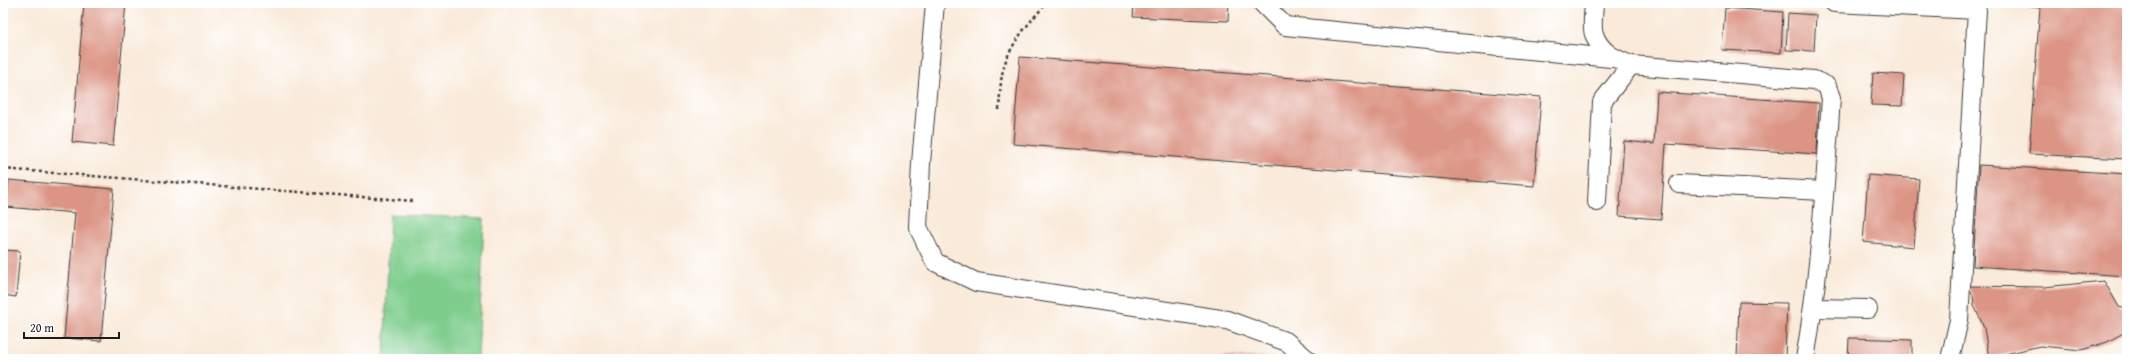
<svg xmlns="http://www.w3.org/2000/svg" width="2130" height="362" viewBox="0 0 2130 362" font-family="'Gentium Book Plus',serif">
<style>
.green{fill:#7ecd8d;stroke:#4d7454}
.building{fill:#dc9585}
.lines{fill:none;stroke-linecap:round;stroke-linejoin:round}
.service-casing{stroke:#3d3b38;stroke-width:20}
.path{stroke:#3d3b38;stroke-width:2.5;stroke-dasharray:3 3;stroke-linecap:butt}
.service{stroke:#fff;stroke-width:18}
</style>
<rect width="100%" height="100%" fill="#fff"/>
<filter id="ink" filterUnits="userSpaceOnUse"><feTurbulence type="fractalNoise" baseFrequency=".025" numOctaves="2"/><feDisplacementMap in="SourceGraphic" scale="8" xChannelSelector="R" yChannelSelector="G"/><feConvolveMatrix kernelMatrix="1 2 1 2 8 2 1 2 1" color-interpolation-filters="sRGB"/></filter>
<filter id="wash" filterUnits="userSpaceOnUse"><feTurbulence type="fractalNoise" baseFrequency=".012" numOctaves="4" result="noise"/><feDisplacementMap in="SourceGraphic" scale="16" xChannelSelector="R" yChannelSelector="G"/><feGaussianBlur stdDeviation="0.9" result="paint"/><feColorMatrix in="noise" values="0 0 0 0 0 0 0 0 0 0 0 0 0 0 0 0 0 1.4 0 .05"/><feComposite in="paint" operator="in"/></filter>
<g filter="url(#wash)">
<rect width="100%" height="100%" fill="#f9ead9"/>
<!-- green -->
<polygon class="green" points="390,214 484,219 478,359 384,359"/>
<g id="blocks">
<!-- building -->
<g class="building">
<polygon points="84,3 126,3 113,146 72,142"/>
<polygon points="1134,3 1229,3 1228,21 1133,17"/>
<polygon points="2005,3 2127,3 2127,159 2029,154 2040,7"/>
<polygon points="1725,8 1783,12 1781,53 1722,50"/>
<polygon points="1788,13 1816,15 1814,51 1786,50"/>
<polygon points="1020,57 1541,97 1534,186 1013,144"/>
<polygon points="1873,73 1904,75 1902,106 1871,105"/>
<polygon points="1657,92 1819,103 1817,154 1666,144 1661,219 1619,216 1624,141 1654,144"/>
<polygon points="1979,165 2127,174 2127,276 1973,266"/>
<polygon points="1868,175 1919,179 1914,247 1863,242"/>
<polygon points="9,180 114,189 101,341 64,338 75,213 6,207"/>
<polygon points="3,250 20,251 16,297 3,295"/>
<polygon points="2104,281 2119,307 2127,309 2127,331 2107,342 2082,350 2040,346 1989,358 1984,328 1974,305 1973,295 1968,286 2044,287"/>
<polygon points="1739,302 1787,303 1785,359 1737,359"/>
<polygon points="1849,338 1912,340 1912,359 1848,359"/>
<polygon points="1222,356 1277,358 1277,359 1222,359"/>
</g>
</g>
</g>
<g filter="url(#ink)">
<use href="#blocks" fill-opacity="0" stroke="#3d3b38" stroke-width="1"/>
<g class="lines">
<defs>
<g id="service">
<polyline points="935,3 921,163 918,227 935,262 976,282 1227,320 1287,342 1307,359"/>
<polyline points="1262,3 1285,26 1611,58"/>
<path d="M1594 3C1594 12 1591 26 1594 34 1600 52 1615 59 1631 65L1814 80 1827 86 1831 98C1825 185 1820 273 1805 359"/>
<polyline points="1834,3 1977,10 1959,320 1950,359"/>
<polyline points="1679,184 1824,191"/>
<polyline points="1597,202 1602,102 1631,65"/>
<polyline points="1814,308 1868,309"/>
</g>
</defs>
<!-- service casing -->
<use href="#service" class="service-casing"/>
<!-- path -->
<g class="path">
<path d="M999 110C1000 97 1000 83 1003 70 1009 45 1030 21 1047 3"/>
<polyline points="3,169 414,201"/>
</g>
<!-- service -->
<use href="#service" class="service"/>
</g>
</g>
<!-- margin -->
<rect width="2130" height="362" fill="none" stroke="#fff" stroke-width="16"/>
<!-- scale -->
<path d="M24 332v6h95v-6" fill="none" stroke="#1c1c1c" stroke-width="2"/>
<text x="30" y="332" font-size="12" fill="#1c1c1c" stroke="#ffffff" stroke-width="3" paint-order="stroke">20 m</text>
</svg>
